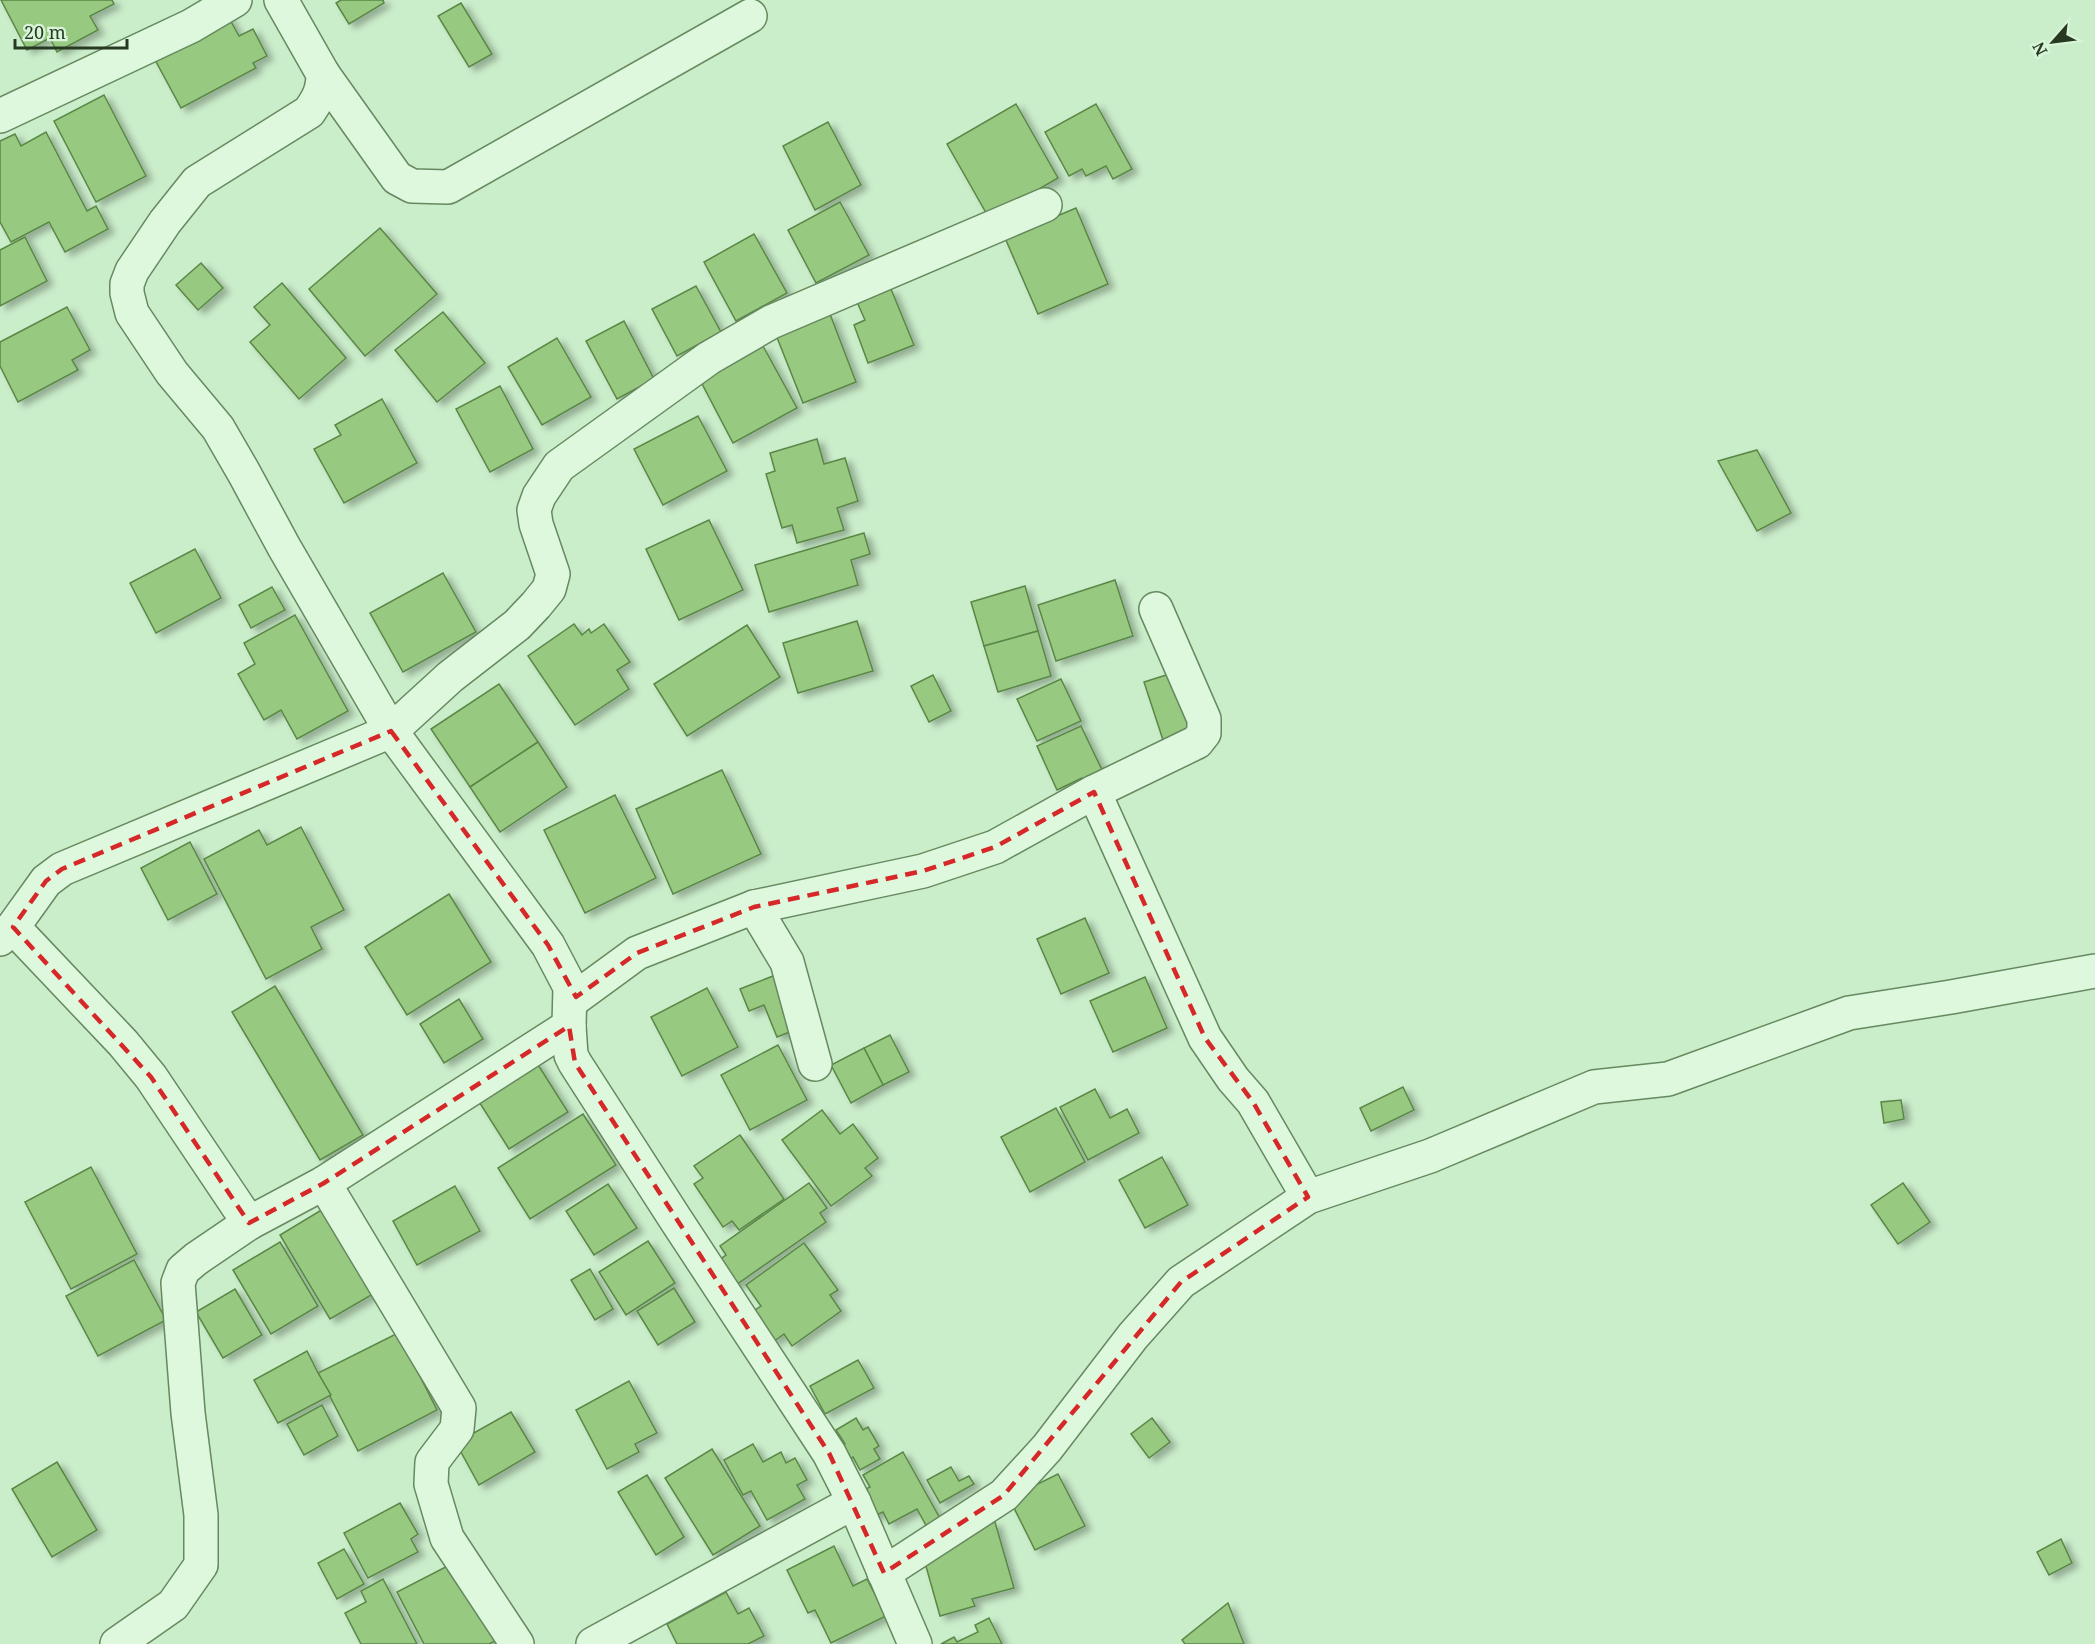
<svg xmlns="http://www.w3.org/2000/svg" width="2095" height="1644" viewBox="0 0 2095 1644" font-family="'Noto Serif',serif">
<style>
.building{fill:#97c981;stroke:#5a8746;stroke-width:1.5;filter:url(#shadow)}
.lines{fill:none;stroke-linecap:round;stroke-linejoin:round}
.minor-casing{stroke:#66895f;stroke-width:36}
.minor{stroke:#ddf8dd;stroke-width:33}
.marked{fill:none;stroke:#d62828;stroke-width:4.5;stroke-dasharray:12 8;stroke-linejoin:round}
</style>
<defs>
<filter id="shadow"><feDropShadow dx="6" dy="4" stdDeviation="3" flood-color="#0004"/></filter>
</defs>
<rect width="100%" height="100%" fill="#caedca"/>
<!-- building -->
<g class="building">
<polygon points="1,0 112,0 114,4 90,16 98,30 57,52 50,38 27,50"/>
<polygon points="341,0 383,0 384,3 349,24 336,3"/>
<polygon points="461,3 492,54 469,67 438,16"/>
<polygon points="228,16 239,36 253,29 267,56 253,63 256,68 181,108 153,56"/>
<polygon points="104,95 146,176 96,202 54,121"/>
<polygon points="1016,104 1058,178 989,218 947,144"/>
<polygon points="1096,104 1132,169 1113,179 1106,166 1086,176 1082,169 1069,176 1045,132"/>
<polygon points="828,122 861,185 815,210 783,146"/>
<polygon points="46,132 87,211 96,206 108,229 65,252 49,222 11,242 0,222 0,141 15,134 21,146"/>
<polygon points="840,202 869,255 816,283 788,230"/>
<polygon points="1076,208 1108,284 1038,314 1005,238"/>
<polygon points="380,228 437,294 365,356 309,289"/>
<polygon points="754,234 787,293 736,321 704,262"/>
<polygon points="25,237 47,281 0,306 0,250"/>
<polygon points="201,263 223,288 198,310 176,285"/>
<polygon points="282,283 346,358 299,399 250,342 270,325 254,307"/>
<polygon points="696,286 721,332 677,356 652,309"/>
<polygon points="891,289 914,345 868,363 854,325 865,320 857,302"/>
<polygon points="67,307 90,350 72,360 78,370 18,402 0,366 0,342"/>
<polygon points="443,312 485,363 437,402 395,350"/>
<polygon points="830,314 856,382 803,403 776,335"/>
<polygon points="624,321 654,379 617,399 586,341"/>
<polygon points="557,338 591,397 542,425 508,367"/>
<polygon points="763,346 797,408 733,443 700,380"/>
<polygon points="500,386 533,449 490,472 456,409"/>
<polygon points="382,399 417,463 344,503 314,449 341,435 335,425"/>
<polygon points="698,416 727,471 663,505 634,449"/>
<polygon points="817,439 824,464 845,458 858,501 837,508 844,530 797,543 792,525 782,528 766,474 775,471 770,453"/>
<polygon points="1757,450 1791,513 1757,531 1718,461"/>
<polygon points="709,520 743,590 679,620 646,549"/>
<polygon points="864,533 870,554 851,560 858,585 769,612 755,565"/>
<polygon points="195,549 221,598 156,633 130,583"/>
<polygon points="443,573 476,632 403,672 370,613"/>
<polygon points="1115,580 1133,636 1056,661 1038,605"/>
<polygon points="1025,586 1038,631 984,646 971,602"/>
<polygon points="272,587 285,610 251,628 239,605"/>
<polygon points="295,615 348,711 297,739 281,710 264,720 238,674 255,664 244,643"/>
<polygon points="857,621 873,671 798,693 783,643"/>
<polygon points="574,624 582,635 589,629 591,633 604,624 630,662 617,670 629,689 575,725 528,656"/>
<polygon points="747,625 780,677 687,736 654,684"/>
<polygon points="1038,631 1051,676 998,692 984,646"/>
<polygon points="1179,671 1197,729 1163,740 1144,682"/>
<polygon points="933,675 951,711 929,722 911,686"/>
<polygon points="1061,679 1081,721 1037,741 1017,699"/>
<polygon points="499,684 538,742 470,787 431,729"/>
<polygon points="1081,726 1104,774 1085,783 1082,778 1057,790 1037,746"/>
<polygon points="538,742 567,787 500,832 470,787"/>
<polygon points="722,770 761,854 673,894 636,809"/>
<polygon points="615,795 656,878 585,913 544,830"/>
<polygon points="301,827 344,910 311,927 322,949 266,979 204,859 259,830 267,845"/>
<polygon points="190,842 217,894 168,920 141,868"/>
<polygon points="449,894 491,962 407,1015 365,947"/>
<polygon points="1085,918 1109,973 1061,994 1037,939"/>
<polygon points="778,974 800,1028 777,1037 764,1005 749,1011 740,989"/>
<polygon points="1145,977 1167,1028 1113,1052 1090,1001"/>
<polygon points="275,986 363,1135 320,1160 232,1012"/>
<polygon points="707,988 738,1047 682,1076 651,1017"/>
<polygon points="459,999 483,1039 444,1063 420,1024"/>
<polygon points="890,1035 909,1072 883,1085 864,1048"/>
<polygon points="778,1045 807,1100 750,1130 721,1075"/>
<polygon points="864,1048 883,1085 851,1103 831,1065"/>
<polygon points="535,1060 568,1112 509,1149 476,1097"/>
<polygon points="1403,1087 1414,1110 1371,1131 1360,1108"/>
<polygon points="1095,1089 1110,1118 1127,1109 1139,1133 1088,1160 1060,1107"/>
<polygon points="1901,1100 1904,1119 1884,1123 1881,1102"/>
<polygon points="1056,1108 1085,1162 1030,1192 1001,1137"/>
<polygon points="822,1110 840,1134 853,1124 878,1158 865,1168 872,1176 831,1206 782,1140"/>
<polygon points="583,1114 616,1165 530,1219 498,1168"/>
<polygon points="740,1135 784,1199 739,1230 732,1221 723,1227 694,1184 703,1178 694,1166"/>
<polygon points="1162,1157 1188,1205 1145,1228 1119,1180"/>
<polygon points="91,1167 137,1254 71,1289 25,1202"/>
<polygon points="809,1183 827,1208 820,1213 826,1222 733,1287 716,1262 726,1255 720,1246"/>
<polygon points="1903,1183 1930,1222 1898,1244 1871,1205"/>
<polygon points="608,1184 637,1228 594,1255 566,1211"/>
<polygon points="455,1186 480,1231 417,1265 393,1221"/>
<polygon points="323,1209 373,1294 330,1319 280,1235"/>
<polygon points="648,1241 675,1283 626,1315 599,1272"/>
<polygon points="280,1242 318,1306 271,1334 233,1270"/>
<polygon points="804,1243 838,1290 830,1295 841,1311 792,1346 784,1334 773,1342 752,1312 761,1306 746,1285"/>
<polygon points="134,1260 166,1320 98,1356 66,1296"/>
<polygon points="590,1269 613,1309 595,1320 571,1280"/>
<polygon points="674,1288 695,1322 658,1345 637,1311"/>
<polygon points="235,1289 262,1335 223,1358 196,1312"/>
<polygon points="398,1333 437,1410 358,1451 318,1373"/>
<polygon points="307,1351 318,1373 331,1395 278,1423 254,1380"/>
<polygon points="858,1360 874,1388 825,1414 810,1386"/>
<polygon points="629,1381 657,1433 635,1444 639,1452 607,1469 576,1410"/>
<polygon points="322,1405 338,1436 304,1455 287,1424"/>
<polygon points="511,1412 535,1452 479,1485 456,1443"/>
<polygon points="856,1418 863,1430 868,1427 879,1446 874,1449 880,1459 860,1470 853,1457 847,1460 840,1446 845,1444 836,1430"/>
<polygon points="1152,1418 1170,1442 1149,1458 1131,1434"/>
<polygon points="753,1444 763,1462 781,1452 786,1463 795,1458 807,1480 797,1485 805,1499 767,1520 751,1491 743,1495 724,1460"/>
<polygon points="712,1449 760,1526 713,1555 665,1478"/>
<polygon points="903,1452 942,1522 928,1529 917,1509 889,1524 883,1512 870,1518 857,1494 870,1487 863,1475"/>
<polygon points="57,1462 97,1530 52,1557 12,1489"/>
<polygon points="951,1467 959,1481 969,1476 974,1484 940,1503 927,1480"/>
<polygon points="1058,1474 1085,1526 1035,1550 1009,1498"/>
<polygon points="647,1475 684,1537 656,1555 618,1492"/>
<polygon points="400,1503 418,1534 411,1539 418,1552 368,1578 344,1533"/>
<polygon points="995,1522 1014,1588 972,1599 975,1606 940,1616 922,1552 948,1536"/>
<polygon points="2061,1539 2072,1563 2049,1575 2037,1552"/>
<polygon points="834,1546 853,1586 867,1579 886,1616 831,1643 815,1610 808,1613 787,1570"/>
<polygon points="344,1549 364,1584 337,1599 318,1563"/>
<polygon points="465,1557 505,1636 489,1644 424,1644 397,1592"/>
<polygon points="383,1579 417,1644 361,1644 345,1613 366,1602 361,1591"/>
<polygon points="726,1592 738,1614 749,1608 764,1636 748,1644 677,1644 667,1624"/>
<polygon points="1228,1603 1244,1644 1185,1644 1182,1640"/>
<polygon points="989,1618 1002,1644 941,1644 954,1637 957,1642 978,1632 975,1625"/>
</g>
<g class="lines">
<defs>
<g id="minor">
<path d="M281 0 323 74C323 91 318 99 309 112L197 182 165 222 132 271 127 284V293L132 313 172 373 218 428 244 473 284 547 391 731 548 945 570 987 569 1026 571 1055 575 1063 676 1220 829 1453 854 1502 915 1644"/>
<polyline points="323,74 397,178 412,186 448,187 750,16"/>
<polyline points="0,116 191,26 235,0"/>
<polyline points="1094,792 1205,1038 1233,1079 1253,1102 1308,1197"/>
<polyline points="754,907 787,962 815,1064"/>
<polyline points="13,927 123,1043 151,1077 249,1223"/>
<polyline points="0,939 13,927 46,881 62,869 391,731 450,677 517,625 536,605 549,589 553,574 536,524 534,510 539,496 559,466 709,358 771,322 1045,205"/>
<polyline points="570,1002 637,953 754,907 923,871 995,847 1094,792 1197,742 1204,733 1204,719 1156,609"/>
<polyline points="324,1183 459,1408 457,1429 432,1462 431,1484 447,1538 517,1644"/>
<polyline points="884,1573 1004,1495 1047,1448 1133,1336 1181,1282 1308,1197 1430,1156 1594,1087 1668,1079 1849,1013 1951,997 2095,971"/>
<polyline points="117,1644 173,1605 201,1565 201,1515 188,1413 178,1283 183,1270 196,1259 249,1223 324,1183 569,1026"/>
<polyline points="593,1644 854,1502"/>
</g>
</defs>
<!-- minor casing -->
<use href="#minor" class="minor-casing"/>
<!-- minor -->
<use href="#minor" class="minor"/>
</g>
<!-- marked area -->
<path class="marked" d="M391 731 548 945 576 997 637 953 754 907 923 871 995 847 1094 792 1205 1038 1253 1102 1308 1197 1181 1282 1004 1495 884 1573 829 1453 575 1063 569 1026 324 1183 249 1223 151 1077 13 927 46 881 62 869Z"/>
<!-- north arrow -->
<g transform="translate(2053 42) rotate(242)" stroke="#d9f5d9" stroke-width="4.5" paint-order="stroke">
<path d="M0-4.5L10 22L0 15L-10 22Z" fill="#273a21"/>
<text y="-9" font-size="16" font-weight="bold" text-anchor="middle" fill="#273a21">N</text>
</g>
<!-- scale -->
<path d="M15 39v9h112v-9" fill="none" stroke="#273a21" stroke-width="3"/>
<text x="24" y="39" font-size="18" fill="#273a21" stroke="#d9f5d9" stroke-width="4.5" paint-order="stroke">20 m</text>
</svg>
